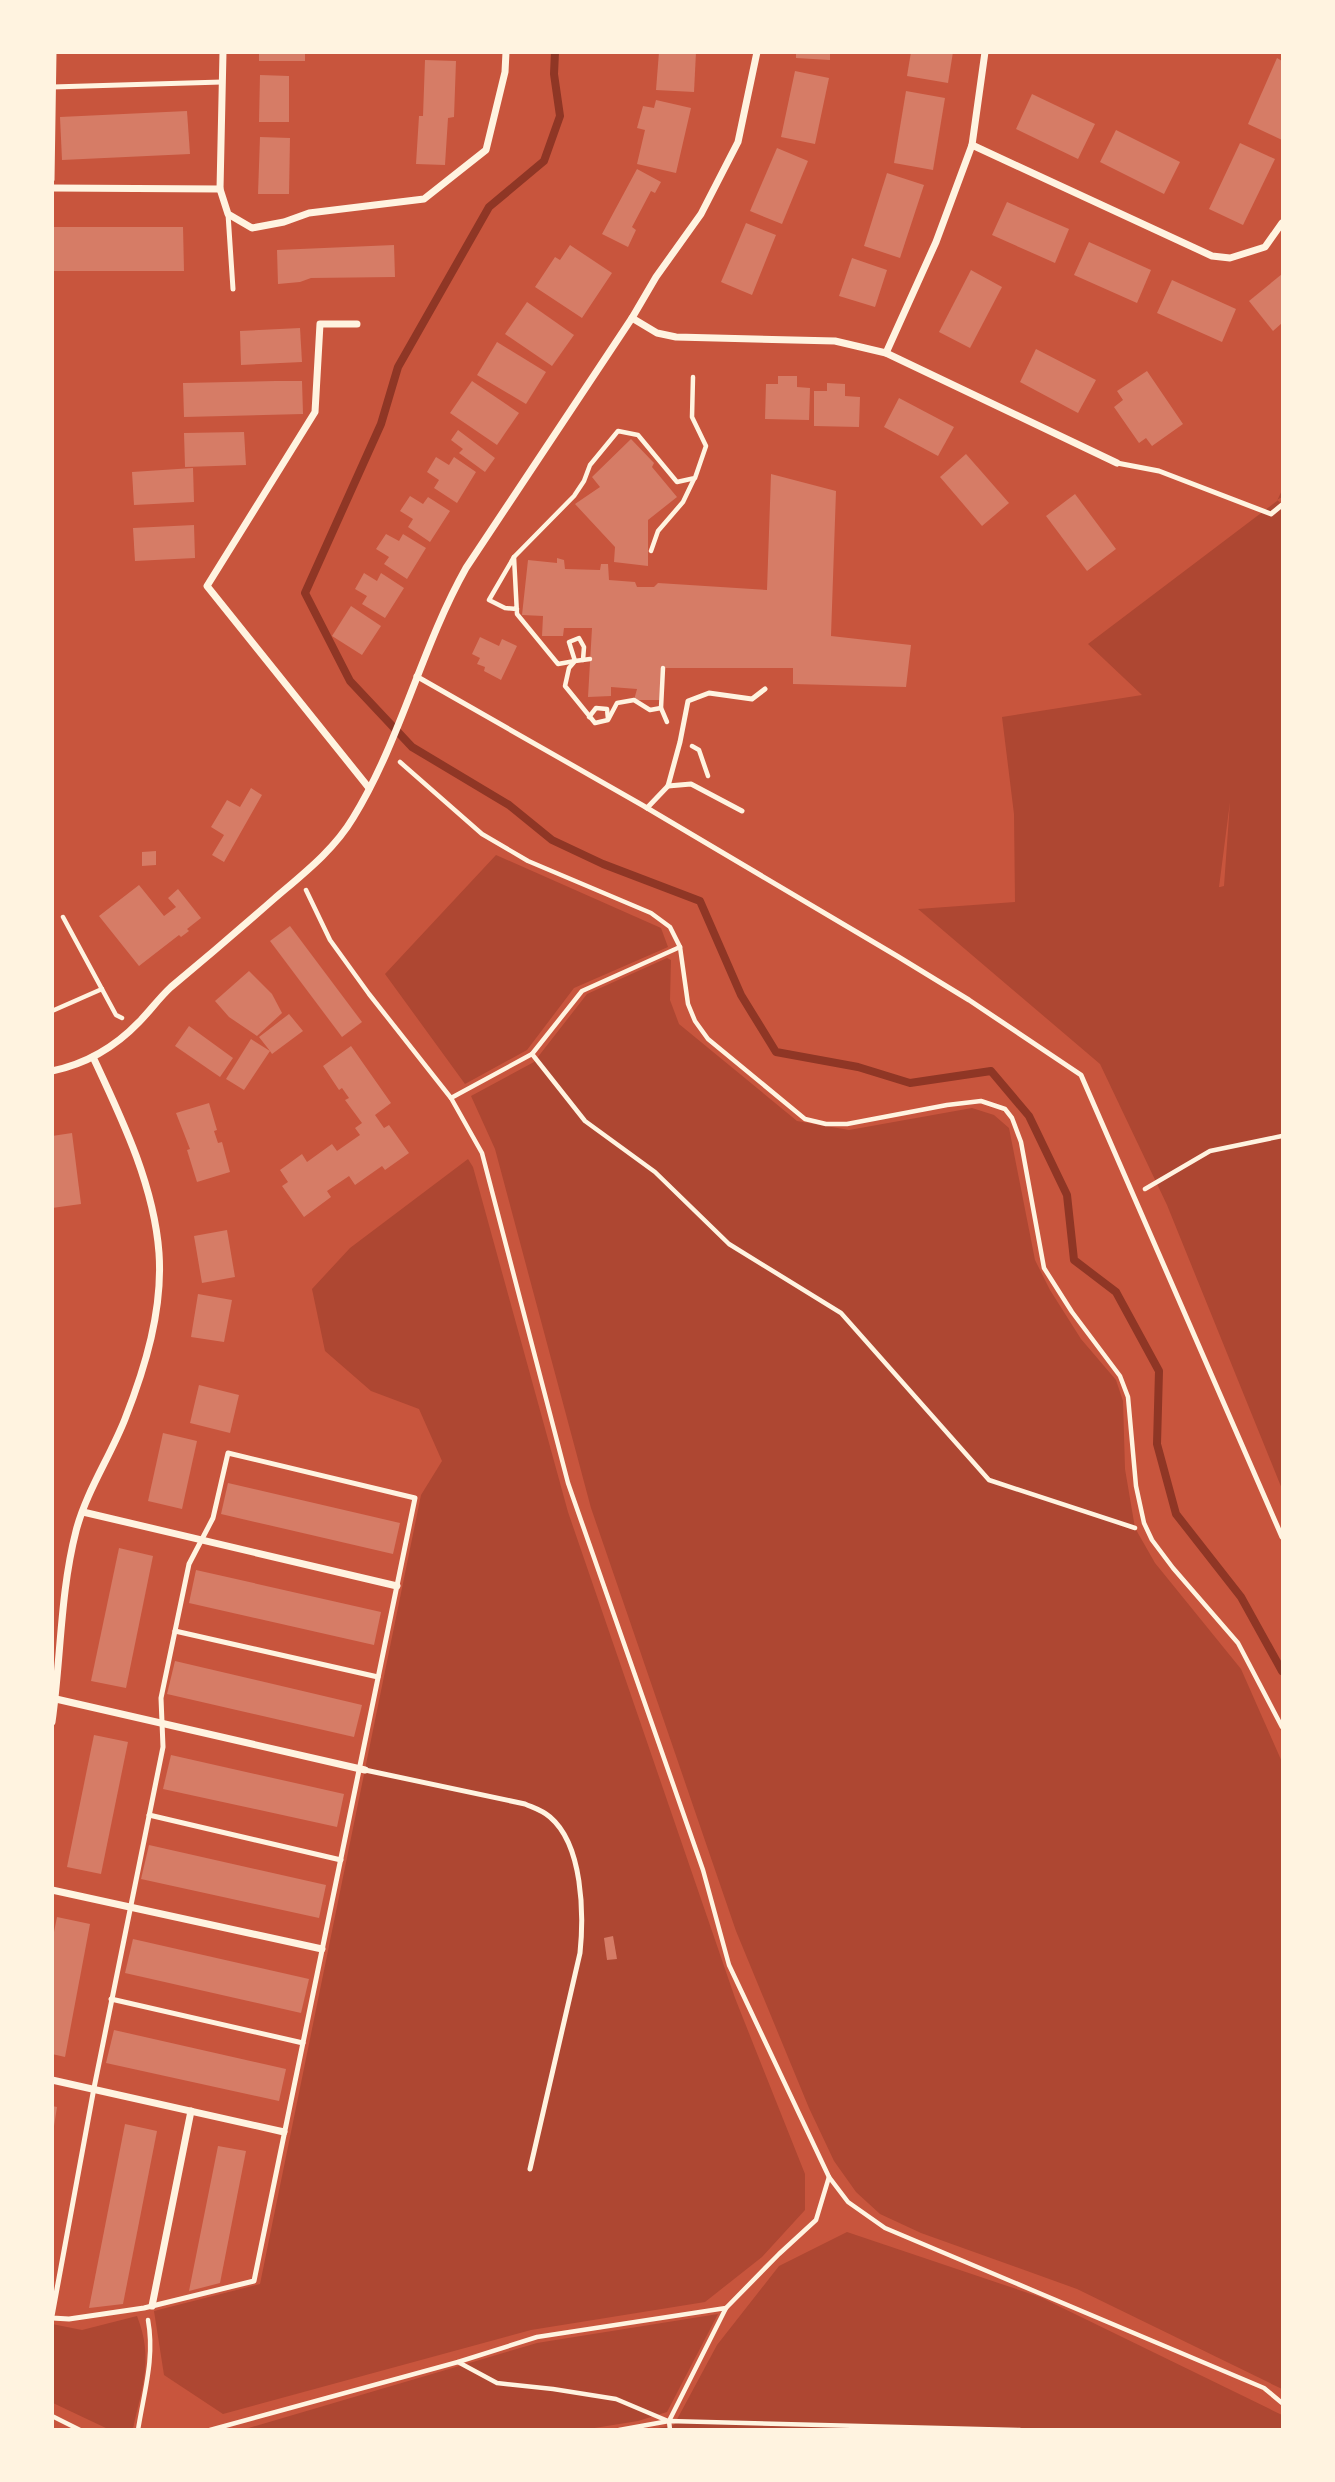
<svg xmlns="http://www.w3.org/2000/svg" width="1335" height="2482" viewBox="0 0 1335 2482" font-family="Spectral,serif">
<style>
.green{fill:#ae4732;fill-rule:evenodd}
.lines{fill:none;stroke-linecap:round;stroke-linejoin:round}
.stream{stroke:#8f3625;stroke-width:8}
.building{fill:#d67c66}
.path{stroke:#fff3e0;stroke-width:4.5}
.service{stroke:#fff3e0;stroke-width:5}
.minor{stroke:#fff3e0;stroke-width:7}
</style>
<rect width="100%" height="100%" fill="#c8553d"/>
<!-- green -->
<g class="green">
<path d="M1282 490V497L1277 500 1282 504V1489L1167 1205 1100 1064 918 909 1015 902 1014 814 1002 717 1142 695 1088 644 1277 501ZM1230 802 1224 886 1220 887H1219Z"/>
<polygon points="496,855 661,928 668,947 574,988 527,1050 465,1084 385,974"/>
<polygon points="667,958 671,960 670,1000 679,1024 797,1121 849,1130 972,1108 994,1115 1009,1128 1035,1260 1050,1290 1081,1339 1116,1380 1123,1401 1125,1469 1135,1528 1155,1563 1241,1669 1282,1762 1282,2389 1077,2289 921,2233 880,2214 856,2192 834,2161 809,2108 736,1931 591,1508 495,1149 471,1096 534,1062 587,994"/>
<polygon points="468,1159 473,1167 568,1512 735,1998 805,2174 805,2210 762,2257 705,2302 531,2330 223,2414 164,2375 154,2311 260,2284 421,1495 442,1461 419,1409 371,1391 325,1351 312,1289 350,1248"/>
<polygon points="847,2232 1040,2297 1282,2415 1282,2430 647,2430 674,2425 717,2345 779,2266"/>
<polygon points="718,2314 667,2412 638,2421 582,2430 242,2430 537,2343"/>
<path d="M137 2316C154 2359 142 2387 133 2429H108L53 2403 52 2324 82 2330Z"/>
</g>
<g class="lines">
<!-- stream -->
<polyline class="stream" points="555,52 554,74 560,116 544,161 489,207 398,367 381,424 305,593 350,681 412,747 509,805 552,840 603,864 700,901 741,995 776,1052 858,1067 910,1083 991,1071 1029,1116 1067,1195 1074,1260 1116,1292 1159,1371 1157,1444 1176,1514 1241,1597 1282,1671"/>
</g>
<!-- building -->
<g class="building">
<rect x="259" y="52" width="46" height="9"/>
<polygon points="659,52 696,52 694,92 656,90"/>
<polygon points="796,52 830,52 830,60 796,58"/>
<polygon points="911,52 953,52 948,83 907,76"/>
<polygon points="1277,58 1282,61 1282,140 1248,124"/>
<polygon points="425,60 456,61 454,117 448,118 445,165 416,164 419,116 423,116"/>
<polygon points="795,71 829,78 815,144 781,137"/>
<polygon points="260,75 289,76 289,122 259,122"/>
<polygon points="906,91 945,98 933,170 894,163"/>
<polygon points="1032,94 1095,124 1078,159 1016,129"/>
<polygon points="656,100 691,108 676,173 637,164 645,130 637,128 643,106 654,108"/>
<polygon points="187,111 190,154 62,160 60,117"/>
<polygon points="1116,130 1180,162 1164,194 1100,162"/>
<polygon points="260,137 290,138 289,194 258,194"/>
<polygon points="1240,143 1275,159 1243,225 1209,209"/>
<polygon points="777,148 808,161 782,224 750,211"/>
<polygon points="637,169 661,182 655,193 651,191 632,227 636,230 628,247 602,234"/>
<polygon points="887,173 924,185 900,258 864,246"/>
<polygon points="1007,202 1069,229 1055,263 992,235"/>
<polygon points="746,223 776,235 752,295 721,282"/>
<polygon points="52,227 183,227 184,271 52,271"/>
<polygon points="1089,242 1151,270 1137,303 1074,275"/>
<polygon points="394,245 395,277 311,278 300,282 278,284 277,250"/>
<polygon points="570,245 612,273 582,318 535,287 555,257 560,260"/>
<polygon points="852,258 887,270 875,307 839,296"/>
<polygon points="971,270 1002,287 970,348 939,332"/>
<polygon points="1282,274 1282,323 1273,331 1249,301"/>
<polygon points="1172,280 1236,309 1222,342 1157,313"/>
<polygon points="527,302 574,335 552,366 505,334"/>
<polygon points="300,328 302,362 241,365 240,331"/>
<polygon points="497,342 546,372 526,404 477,375"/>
<polygon points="1036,349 1096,380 1078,413 1020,382"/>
<polygon points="1147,371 1183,424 1152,446 1146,438 1139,443 1114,407 1123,400 1117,391"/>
<polygon points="778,376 797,376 797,387 810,388 809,420 765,419 766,384 778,384"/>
<polygon points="276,381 302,381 303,414 184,417 183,383"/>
<polygon points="472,381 519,413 497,445 450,413"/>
<polygon points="827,383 845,384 845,396 860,397 859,427 814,426 814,391 827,391"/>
<polygon points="899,398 954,427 938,456 884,427"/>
<polygon points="458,430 495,458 485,472 459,453 463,449 451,440"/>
<polygon points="244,432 246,465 185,467 184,433"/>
<polygon points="631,439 654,463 652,467 677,497 648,520 648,566 614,562 615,547 575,504 600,487 592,477"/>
<polygon points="966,454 1009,503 982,526 940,477"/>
<polygon points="436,457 449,465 454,457 476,472 457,503 434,488 439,480 427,472"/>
<polygon points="193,468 194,502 134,505 132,472"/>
<polygon points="771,474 836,491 831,636 911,645 906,687 793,684 793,668 663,668 661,700 634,700 637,689 611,687 611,696 588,697 592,628 564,628 563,636 542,636 543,616 522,615 528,560 557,563 557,558 564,560 565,569 600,570 601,564 608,564 609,580 635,582 637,587 654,587 658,583 767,590"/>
<polygon points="1075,494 1116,549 1087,571 1046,516"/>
<polygon points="410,496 423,504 428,497 450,511 430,542 408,527 413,519 400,511"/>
<polygon points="194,525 195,558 135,561 133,528"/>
<polygon points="386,534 399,541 403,534 426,548 407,579 384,564 389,557 376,549"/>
<polygon points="364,573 377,581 381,573 404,588 385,618 362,604 367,596 355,589"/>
<polygon points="351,606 381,626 362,655 332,636"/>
<polygon points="480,637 499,646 502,639 517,646 501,680 484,671 485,667 477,664 480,658 472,654"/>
<polygon points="251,788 262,795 224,862 212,855 224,835 211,827 227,800 240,807"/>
<polygon points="156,851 156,865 142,866 142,852"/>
<polygon points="139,885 164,916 176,907 168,898 178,889 201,918 187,929 189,931 181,937 179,935 139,966 99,916"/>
<polygon points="290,926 362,1022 342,1037 270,941"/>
<polygon points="249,971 272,994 282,1013 257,1036 229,1017 215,1001"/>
<polygon points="289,1014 303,1031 272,1054 270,1051 244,1090 226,1079 251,1039 270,1051 259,1037"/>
<polygon points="189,1026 233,1058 220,1077 175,1046"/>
<polygon points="351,1046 391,1103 375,1115 384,1128 389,1125 409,1153 385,1170 382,1166 355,1185 349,1176 327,1191 331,1197 304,1217 282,1186 288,1182 280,1170 302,1154 307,1162 332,1144 337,1151 360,1135 355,1128 362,1123 345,1100 349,1098 342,1088 339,1090 323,1066"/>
<polygon points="209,1103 217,1130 214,1131 218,1143 222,1142 230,1172 197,1182 187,1150 190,1149 176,1113"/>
<polygon points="72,1133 81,1204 52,1208 52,1136"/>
<polygon points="227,1230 235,1277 202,1283 194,1236"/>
<polygon points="198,1294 232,1300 224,1342 191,1337"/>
<polygon points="199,1385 239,1395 230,1433 190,1423"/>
<polygon points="163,1433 197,1441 182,1509 148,1501"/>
<polygon points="228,1483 400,1523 393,1554 221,1514"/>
<polygon points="119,1548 153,1556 126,1688 91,1681"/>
<polygon points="196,1570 381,1612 374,1645 189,1603"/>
<polygon points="175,1661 362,1705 354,1737 167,1694"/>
<polygon points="94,1735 128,1742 101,1874 67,1867"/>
<polygon points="171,1755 344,1794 337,1827 163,1789"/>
<polygon points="149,1845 326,1885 319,1918 141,1879"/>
<polygon points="57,1917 90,1924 65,2057 52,2054 52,1942"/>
<polygon points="613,1936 617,1959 607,1960 604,1938"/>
<polygon points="133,1939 309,1979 301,2013 125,1973"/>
<polygon points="114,2030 286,2069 279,2101 106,2063"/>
<polygon points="52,2106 57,2107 54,2126 52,2126"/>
<polygon points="125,2124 157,2131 123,2304 89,2308"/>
<polygon points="218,2146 246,2151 220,2283 189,2291"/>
</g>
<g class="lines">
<!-- path -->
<g class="path">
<polyline points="651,551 658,531 683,502 694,479"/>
<polyline points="514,557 574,496 584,481 590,465 618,431 638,435 677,482 695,478 706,446 692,417 693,377"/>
<polyline points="517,609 505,608 489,600 514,557 517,614 558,664 575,661 569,642 579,638 584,647 583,660"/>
<polyline points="590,659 575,661 569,668 565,686 595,723 608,720 617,703 634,700 650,710 661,708"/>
<polyline points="663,668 661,708 667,722"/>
<polyline points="589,717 596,708 607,709 608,719"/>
<polyline points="692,746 699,750 708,776"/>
<polyline points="400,762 482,834 528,861 651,913 670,927 680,947 688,1004 695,1021 708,1039 805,1119 826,1124 847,1124 947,1105 981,1101 1005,1109 1012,1118 1021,1142 1044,1268 1072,1312 1120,1376 1128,1397 1136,1486 1144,1523 1152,1540 1173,1568 1238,1643 1282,1727"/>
<polyline points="306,890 330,940 369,994 451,1098 482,1153 568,1483 703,1870 729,1965 829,2177 848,2202 885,2228 1264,2388 1282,2403"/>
<polyline points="63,917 116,1015 122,1018"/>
<polyline points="680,947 582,991 532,1054 585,1121 655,1172 729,1244 841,1313 989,1480 1135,1528"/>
<polyline points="52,1011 102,989"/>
<polyline points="451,1098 532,1054"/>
<polyline points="1145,1189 1210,1151 1282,1136"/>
<polyline points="458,2362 497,2383 553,2389 616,2399 668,2421"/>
<polyline points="52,2416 80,2430"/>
<path d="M138 2430C144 2392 155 2358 148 2320"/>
<polyline points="210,2430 458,2362 537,2337 726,2308"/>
<polyline points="619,2430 669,2421 1020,2430"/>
<polyline points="670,2430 669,2421 726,2308 779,2254 816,2220 829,2177"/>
</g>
<!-- service -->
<g class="service">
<polyline points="52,87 222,82"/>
<polyline points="52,180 54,52"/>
<polyline points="228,214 233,289"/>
<polyline points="1117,463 1159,471 1271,514 1282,505"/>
<polyline points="416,676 642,805 897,956 969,1000 1081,1075 1282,1537"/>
<polyline points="668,786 691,784 742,811"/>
<polyline points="647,808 668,786 680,742 688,701 709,693 752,699 765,689"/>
<polyline points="175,1631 378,1677"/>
<path d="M365 1770 525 1804C534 1808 542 1810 550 1817 583 1845 584 1914 580 1953L530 2169"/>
<polyline points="149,1815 341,1860"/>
<polyline points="111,1999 303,2043"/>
<polyline points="52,2316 94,2088 163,1747 161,1698 189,1564 213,1518 228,1453 415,1498 254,2281 144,2308 69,2319 52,2318"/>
</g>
<!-- minor -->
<g class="minor">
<polyline points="223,52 220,189 228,214 252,228 284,222 309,213 424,199 486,150 505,72 506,52"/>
<polyline points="972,145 1212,256 1230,258 1265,247 1282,223"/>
<polyline points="52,188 220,189"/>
<polyline points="632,318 656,277 701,214 738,142 757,52"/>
<polyline points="357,324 320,324 315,412 207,586 369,788"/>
<polyline points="886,353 936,242 972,145 985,52"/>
<path d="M52 1071C86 1064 115 1047 139 1022 150 1011 159 998 171 987 206 958 241 928 275 898 303 874 334 850 353 818 401 740 421 648 466 568L632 318 657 333 676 337 835 341 886 353 1117 463"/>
<polyline points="83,1512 397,1586"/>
<polyline points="56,1699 365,1770"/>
<path d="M52 1722C61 1659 60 1593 76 1531 86 1492 110 1457 125 1419 145 1368 163 1310 159 1253 154 1185 122 1119 93 1057"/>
<polyline points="52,1890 322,1949"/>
<polyline points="52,2080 284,2132"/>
<polyline points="152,2306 191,2111"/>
</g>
</g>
<!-- border -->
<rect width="1335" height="2482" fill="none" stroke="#fff3e0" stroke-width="108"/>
</svg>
